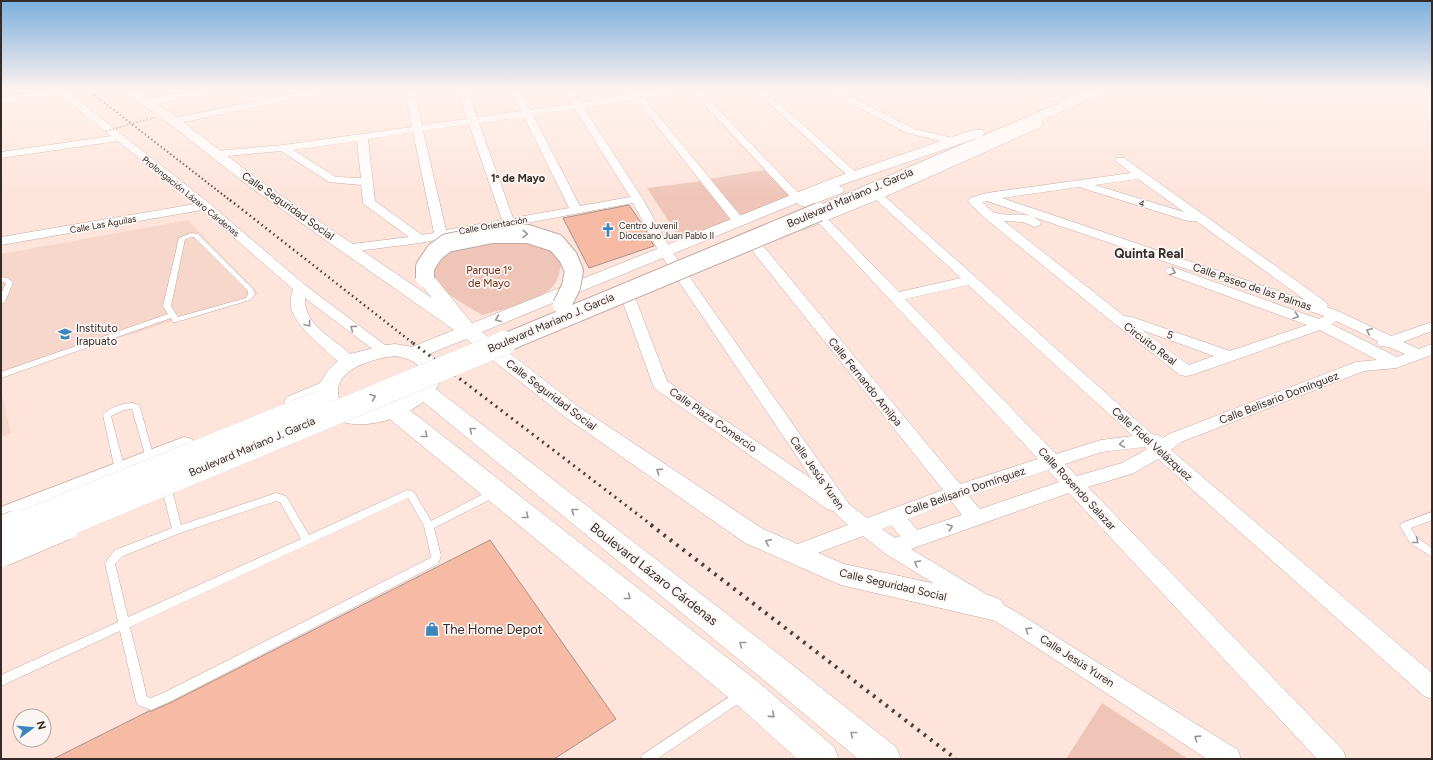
<svg xmlns="http://www.w3.org/2000/svg" width="1433" height="760" viewBox="0 0 1433 760" font-family="Figtree,sans-serif">
<style>
.built{fill:#f7d6cb}
.green{fill:#efc5b7}
.building{fill:#f7baa5;stroke:#a99189}
.lines{fill:none;stroke-linecap:round;stroke-linejoin:round}
.service-casing{stroke:#c1a8a0;stroke-width:1}
.minor-casing{stroke:#c1a8a0;stroke-width:1}
.tertiary-casing{stroke:#c1a8a0;stroke-width:1}
.primary-casing{stroke:#c1a8a0;stroke-width:1}
.service{fill:#fff;fill-rule:evenodd}
.minor{fill:#fff;fill-rule:evenodd}
.tertiary{fill:#fff;fill-rule:evenodd}
.primary{fill:#fff;fill-rule:evenodd}
.rail-far3{stroke:#4a3f3b;stroke-width:2;stroke-dasharray:1.5 2.5;stroke-linecap:butt}
.rail-far2{stroke:#4a3f3b;stroke-width:2.5;stroke-dasharray:1.5 3.5;stroke-linecap:butt}
.rail-far1{stroke:#4a3f3b;stroke-width:3;stroke-dasharray:2 4.5;stroke-linecap:butt}
.rail{stroke:#4a3f3b;stroke-width:4;stroke-dasharray:2.5 5.5;stroke-linecap:butt}
.primary-bridge-far2-casing{stroke:#c1a8a0;stroke-width:20;stroke-linecap:butt}
.primary-bridge-far1-casing{stroke:#c1a8a0;stroke-width:24;stroke-linecap:butt}
.primary-bridge-casing{stroke:#c1a8a0;stroke-width:31;stroke-linecap:butt}
.path-bridge{stroke:#9b8983;stroke-width:1.5;stroke-dasharray:1.5 2;stroke-linecap:butt}
.primary-bridge-far2{stroke:#fff;stroke-width:18}
.primary-bridge-far1{stroke:#fff;stroke-width:24}
.primary-bridge{stroke:#fff;stroke-width:30}
.oneway{stroke:#9a9594}
.labels{text-anchor:middle;dominant-baseline:central;stroke-width:3.5;stroke-linejoin:round;paint-order:stroke}
.far-street-label{font-size:9px;fill:#352b28;stroke:#fbf6f4}
.far-poi-label{font-size:9px;fill:#352b28;stroke:#fbf6f4;text-anchor:start}
.far-quarter-label{font-size:11px;font-weight:bold;fill:#352b28;stroke:#fbf6f4}
.street-label{font-size:11px;fill:#352b28;stroke:#fbf6f4}
.park-label{font-size:11px;fill:#722c11;stroke:#fbf6f4}
.poi-label{font-size:11px;fill:#352b28;stroke:#fbf6f4;text-anchor:start}
.quarter-label{font-size:13px;font-weight:bold;fill:#352b28;stroke:#fbf6f4}
.near-street-label{font-size:13px;fill:#352b28;stroke:#fbf6f4}
.near-poi-label{font-size:13px;fill:#352b28;stroke:#fbf6f4;text-anchor:start}
</style>
<rect width="100%" height="100%" fill="#fee4db"/>
<!-- built -->
<g class="built">
<polygon points="188,220 259,294 1,375 1,254"/>
<polygon points="1,392 11,433 1,437"/>
</g>
<!-- green -->
<g class="green">
<polygon points="764,170 791,197 742,216 708,179"/>
<polygon points="701,181 732,220 680,239 647,188"/>
<path d="M524 239 551 251 561 264C560 269 559 277 556 282 545 301 503 309 482 315 466 305 437 291 431 272L444 254 465 246Z"/>
<polygon points="1102,703 1188,759 1066,759"/>
</g>
<!-- building -->
<g class="building">
<polygon points="629,205 644,227 654,246 589,268 563,218"/>
<polygon points="490,540 616,719 554,759 53,759 149,711 152,711 172,702"/>
</g>
<g class="lines">
<defs>
<g id="service">
<polygon points="1022,90 1028,90 1060,100 1056,101"/>
<path d="M191 233 198 234 253 289 255 294 250 300 176 322H173L171 318 1 378V372L168 314 163 306 179 238ZM192 237H194L248 291V294L246 298 178 317 171 306 185 239Z"/>
<polygon points="1,277 7,278 13,282 5,302 1,304 1,294 6,283 1,281"/>
<path d="M133 403 139 405 140 407 154 458 153 460H147L146 458 132 409 124 410 111 416 125 470 123 472H117L115 470 103 415C109 407 123 403 133 403Z"/>
<path d="M167 486 170 488 172 490 181 525 276 493 286 496 309 535 407 490 414 492 431 521 491 490 494 489 497 490 499 493 497 496 434 528 441 556 438 564 171 701 151 710 138 705 136 701 120 631 1 686V675L118 622 105 563 115 550 172 528 162 490 164 488ZM408 498 424 526 431 556 430 558 163 693 151 698 147 697 130 627ZM276 501 280 502 301 539 128 617 115 564 123 556 180 533Z"/>
<polygon points="1432,512 1432,520 1411,528 1416,537 1432,548 1432,557 1410,543 1400,526 1402,523"/>
<polygon points="741,689 745,691 747,695 745,699 657,759 640,759 642,755"/>
</g>
<g id="minor">
<path d="M48 90H65L209 203 305 285 389 348 392 351 389 354 384 356 379 354 305 298C303 329 343 341 358 363L356 367 350 368 344 367C331 354 293 325 291 307 290 301 291 295 293 289L202 210 1 245V237L195 204 118 141 1 158V152L111 136 58 93 1 104V98Z"/>
<polygon points="199,90 217,90 212,93 148,105 143,102 148,99"/>
<polygon points="312,90 329,90 324,93 174,124 169,121 174,118"/>
<path d="M405 90H414L422 125 467 119 458 90H467L477 117 521 111 511 90H519L530 110 572 104 564 90H572L581 103 632 94 629 90H638L640 93 661 90H680L679 92 676 93 644 98 743 219 745 222 743 225H735L636 99 584 108 643 199 672 252 849 504 867 518 943 490 750 248 749 245 750 242H760L960 484 1038 459 814 218 816 215H824L899 292 961 278 873 197 871 195 873 193H881L1152 434 1161 436 1163 438 1169 434 1356 362 1377 360 1320 330 1192 375 1186 376 1180 375 1106 317 986 219 970 204 968 201 970 198 987 193 1131 173 1115 160 1116 158H1124L1326 302 1328 305 1327 307 1340 312 1391 336 1432 322V331L1403 342 1419 349 1432 344V355L1396 368 1364 371 1181 442 1171 450 1432 673V699L1424 696 1158 459 1134 473 1088 487 1343 750 1346 759H1317L1069 493 911 549 1031 621 1238 750 1241 759H1207L1016 634 886 554 863 536 794 562 787 560 784 554 787 548 848 525 833 511 827 509 654 388 621 297 623 294 628 293 633 294 635 297 667 381 812 479 659 252 633 203 420 243 349 252 344 251 343 248 344 245 409 237 365 205 363 202 361 185 329 182 281 151 217 157 212 154 217 151 283 145 412 127ZM575 109 630 197 580 206 533 115ZM524 117 569 208 513 218 479 123ZM469 124 502 220 446 230 423 131ZM413 132 434 233 422 235 375 201 368 139ZM357 141 361 178 336 177 293 150ZM1138 179 1184 212 1095 185ZM1079 187 1188 221H1196L1305 300 1002 198ZM987 201 1324 316 1319 319 1172 267 1167 268 1165 271 1167 274 1307 325 1230 351 1132 317 1124 316 1004 221 1023 222 1035 227 1039 226 1041 223C1032 210 1008 217 995 213 990 211 986 205 982 202ZM968 285 1133 436 1101 440 1056 454 905 299ZM1336 321 1378 341 1377 343 1380 346 1389 347 1405 354 1397 357 1331 324ZM1142 330 1214 356 1188 365ZM1145 447 1147 449 1122 463 1077 476 1065 464 1102 452ZM1048 470 1059 482 980 509 969 496ZM952 502 962 515 917 530 908 519ZM891 525 900 536 895 538 882 529Z"/>
<polygon points="691,90 700,90 801,196 803,198 801,200 793,200"/>
<polygon points="755,90 764,90 858,174 860,176 858,178 850,178"/>
<polygon points="825,90 837,90 914,129 957,139 958,141 953,144 907,133"/>
</g>
<g id="tertiary">
<path d="M122 90H135L178 118 260 181 470 324 831 179 973 130H983L984 133 983 136 841 185 482 332 579 407 763 529 844 564 992 596 1001 600 1005 608 1001 616 992 620 841 585 745 543 565 417 466 339 429 354C484 390 344 462 318 400L294 409 287 407 284 402 287 397 320 383 328 370 334 364 350 354 386 345 395 344 412 347 454 330 250 187 170 124ZM395 356C466 367 373 432 340 401 328 370 374 358 395 356Z"/>
<polygon points="1035,114 1039,115 1043,124 1041,127 882,198 808,228 803,230 798,228 795,225 798,222 872,192 1030,122 1029,118 1031,115"/>
<polygon points="184,437 192,439 195,445 192,451 1,526 1,507"/>
</g>
<g id="primary">
<polygon points="1090,90 1106,90 1104,93 825,216 819,217 813,216 811,212 813,208"/>
<polygon points="836,185 842,187 844,190 842,193 805,207 799,205 797,202 799,199"/>
<polygon points="425,272 432,274 475,327 478,331 475,335 468,337 461,335 416,278 418,274"/>
<polygon points="424,384 432,386 781,656 896,747 901,759 858,759 759,676 416,396 413,391 416,386"/>
<polygon points="394,402 402,404 757,681 834,747 839,759 797,759 735,703 386,416 383,410 386,404"/>
</g>
</defs>
<!-- service casing -->
<use href="#service" class="service-casing"/>
<!-- minor casing -->
<use href="#minor" class="minor-casing"/>
<!-- tertiary casing -->
<use href="#tertiary" class="tertiary-casing"/>
<!-- primary casing -->
<use href="#primary" class="primary-casing"/>
<!-- service -->
<use href="#service" class="service"/>
<!-- minor -->
<use href="#minor" class="minor"/>
<!-- tertiary -->
<use href="#tertiary" class="tertiary"/>
<!-- primary -->
<use href="#primary" class="primary"/>
<!-- rail-far3 -->
<polyline class="rail-far3" points="88,90 231,201"/>
<!-- rail-far2 -->
<polyline class="rail-far2" points="230,200 414,344"/>
<!-- rail-far1 -->
<polyline class="rail-far1" points="413,343 653,526"/>
<!-- rail -->
<polyline class="rail" points="651,525 956,759"/>
<defs>
<g id="primary-bridge-far2">
<polyline points="425,278 425,267 435,252 447,243 492,234 528,234 556,243 568,257 574,271 571,287 562,305"/>
<polyline points="502,344 819,212"/>
</g>
<g id="primary-bridge-far1">
<polyline points="15,526 318,403"/>
<polyline points="63,526 504,343"/>
</g>
<g id="primary-bridge">
<polyline points="1,532 17,525"/>
<polyline points="1,552 65,525"/>
</g>
</defs>
<!-- primary-bridge-far2 casing -->
<use href="#primary-bridge-far2" class="primary-bridge-far2-casing"/>
<!-- primary-bridge-far1 casing -->
<use href="#primary-bridge-far1" class="primary-bridge-far1-casing"/>
<!-- primary-bridge casing -->
<use href="#primary-bridge" class="primary-bridge-casing"/>
<!-- path-bridge -->
<polyline class="path-bridge" points="106,131 156,117"/>
<!-- primary-bridge-far2 -->
<use href="#primary-bridge-far2" class="primary-bridge-far2"/>
<!-- primary-bridge-far1 -->
<use href="#primary-bridge-far1" class="primary-bridge-far1"/>
<!-- primary-bridge -->
<use href="#primary-bridge" class="primary-bridge"/>
</g>
<!-- one-way arrows -->
<defs><path id="oneway-chevron" d="M-2-3.5L2.5 0L-2 3.5" fill="none" stroke-width="1.6" stroke-linecap="round" stroke-linejoin="round"/></defs>
<g class="oneway">
<use href="#oneway-chevron" transform="translate(525 234) rotate(4)"/>
<use href="#oneway-chevron" transform="translate(1173 272) rotate(20)"/>
<use href="#oneway-chevron" transform="translate(1296 316) rotate(20)"/>
<use href="#oneway-chevron" transform="translate(498 319) rotate(158)"/>
<use href="#oneway-chevron" transform="translate(308 324) rotate(53)"/>
<use href="#oneway-chevron" transform="translate(353 328) rotate(-143)"/>
<use href="#oneway-chevron" transform="translate(1369 331) rotate(-155)"/>
<use href="#oneway-chevron" transform="translate(373 397) rotate(-23)"/>
<use href="#oneway-chevron" transform="translate(472 430) rotate(-142)"/>
<use href="#oneway-chevron" transform="translate(425 435) rotate(39)"/>
<use href="#oneway-chevron" transform="translate(1122 444) rotate(173)"/>
<use href="#oneway-chevron" transform="translate(659 471) rotate(-146)"/>
<use href="#oneway-chevron" transform="translate(574 511) rotate(-142)"/>
<use href="#oneway-chevron" transform="translate(526 516) rotate(39)"/>
<use href="#oneway-chevron" transform="translate(950 527) rotate(-19)"/>
<use href="#oneway-chevron" transform="translate(1416 541) rotate(39)"/>
<use href="#oneway-chevron" transform="translate(768 542) rotate(-156)"/>
<use href="#oneway-chevron" transform="translate(917 563) rotate(-149)"/>
<use href="#oneway-chevron" transform="translate(628 597) rotate(39)"/>
<use href="#oneway-chevron" transform="translate(1028 630) rotate(-147)"/>
<use href="#oneway-chevron" transform="translate(742 644) rotate(-142)"/>
<use href="#oneway-chevron" transform="translate(772 715) rotate(41)"/>
<use href="#oneway-chevron" transform="translate(853 734) rotate(-141)"/>
<use href="#oneway-chevron" transform="translate(1197 738) rotate(-147)"/>
</g>
<!-- sky -->
<linearGradient id="sky" x2="0" y2="1"><stop stop-color="#7bafde"/><stop offset="0.46" stop-color="#fff3ef"/><stop offset="1" stop-color="#fff3ef" stop-opacity="0"/></linearGradient>
<rect width="1433" height="196" fill="url(#sky)"/>
<!-- icons -->
<defs>
<symbol id="church-bare" viewBox="-9 -9 18 18"><path d="M-1.2-6h2.4v3.5h3.3v2.4h-3.3V6h-2.4V-.1h-3.3v-2.4h3.3Z" fill="#3c87ba" stroke="#fbf6f4" stroke-width="2.5" paint-order="stroke"/></symbol>
<symbol id="school-bare" viewBox="-9 -9 18 18"><path d="M0-5L7-2L0 1L-7-2ZM-4 1L0 2.5L4 1V4Q0 6-4 4Z" fill="#3c87ba" stroke="#fbf6f4" stroke-width="2.5" paint-order="stroke"/></symbol>
<symbol id="shop-bare" viewBox="-9 -9 18 18"><path d="M-5-2.5h2.3a2.7 3.5 0 0 1 5.4 0H5L5.5 6h-11ZM-1.5-2.5h3a1.5 2.3 0 0 0-3 0Z" fill="#3c87ba" stroke="#fbf6f4" stroke-width="2.5" paint-order="stroke"/></symbol>
</defs>
<g fill-rule="evenodd">
<use href="#church-bare" x="598" y="220" width="20" height="20"/>
<use href="#school-bare" x="55" y="324" width="20" height="20"/>
<use href="#shop-bare" x="422" y="619" width="20" height="20"/>
</g>
<g class="labels">
<!-- far-street labels -->
<g class="far-street-label">
<text transform="translate(191 196) rotate(39)">Prolongación Lázaro Cárdenas</text>
<text transform="translate(1142 203) rotate(17)">4</text>
<text transform="translate(103 224) rotate(-10)">Calle Las Águilas</text>
<text transform="translate(493 225) rotate(-10)">Calle Orientación</text>
</g>
<!-- far-poi labels -->
<g class="far-poi-label">
<text x="619" y="225">Centro Juvenil<tspan x="619" dy="10">Diocesano Juan Pablo II</tspan></text>
</g>
<!-- far-quarter labels -->
<g class="far-quarter-label">
<text x="518" y="178">1º de Mayo</text>
</g>
<!-- street labels -->
<g class="street-label">
<text transform="translate(850 198) rotate(-23)">Boulevard Mariano J. García</text>
<text transform="translate(288 206) rotate(35)">Calle Seguridad Social</text>
<text transform="translate(1252 287) rotate(19)">Calle Paseo de las Palmas</text>
<text transform="translate(551 323) rotate(-23)">Boulevard Mariano J. García</text>
<text transform="translate(1170 335) rotate(20)">5</text>
<text transform="translate(1150 344) rotate(37)">Circuito Real</text>
<text transform="translate(865 382) rotate(51)">Calle Fernando Amilpa</text>
<text transform="translate(551 395) rotate(37)">Calle Seguridad Social</text>
<text transform="translate(1279 398) rotate(-21)">Calle Belisario Domínguez</text>
<text transform="translate(713 420) rotate(35)">Calle Plaza Comercio</text>
<text transform="translate(1152 444) rotate(42)">Calle Fidel Velázquez</text>
<text transform="translate(252 447) rotate(-23)">Boulevard Mariano J. García</text>
<text transform="translate(817 473) rotate(55)">Calle Jesús Yuren</text>
<text transform="translate(1077 489) rotate(47)">Calle Rosendo Salazar</text>
<text transform="translate(965 491) rotate(-19)">Calle Belisario Domínguez</text>
<text transform="translate(893 585) rotate(13)">Calle Seguridad Social</text>
<text transform="translate(1077 661) rotate(33)">Calle Jesús Yuren</text>
</g>
<!-- park labels -->
<g class="park-label">
<text x="489" y="270">Parque 1º<tspan x="489" dy="13">de Mayo</tspan></text>
</g>
<!-- poi labels -->
<g class="poi-label">
<text x="76" y="328">Instituto<tspan x="76" dy="13">Irapuato</tspan></text>
</g>
<!-- quarter labels -->
<g class="quarter-label">
<text x="1149" y="253">Quinta Real</text>
</g>
<!-- near-street labels -->
<g class="near-street-label">
<text transform="translate(654 574) rotate(38)">Boulevard Lázaro Cárdenas</text>
</g>
<!-- near-poi labels -->
<g class="near-poi-label">
<text x="443" y="629">The Home Depot</text>
</g>
</g>
<!-- border -->
<rect width="1433" height="760" fill="none" stroke="#352b28" stroke-width="4"/>
<!-- north arrow -->
<g transform="translate(32 728) rotate(74)"><circle r="19" fill="#fbf6f4" stroke="#aca5a2"/>
<path d="M0-3L7 15L0 10L-7 15Z" fill="#3c87ba"/>
<text y="-6" font-size="11" font-weight="bold" text-anchor="middle" fill="#352b28">N</text>
</g>
</svg>
